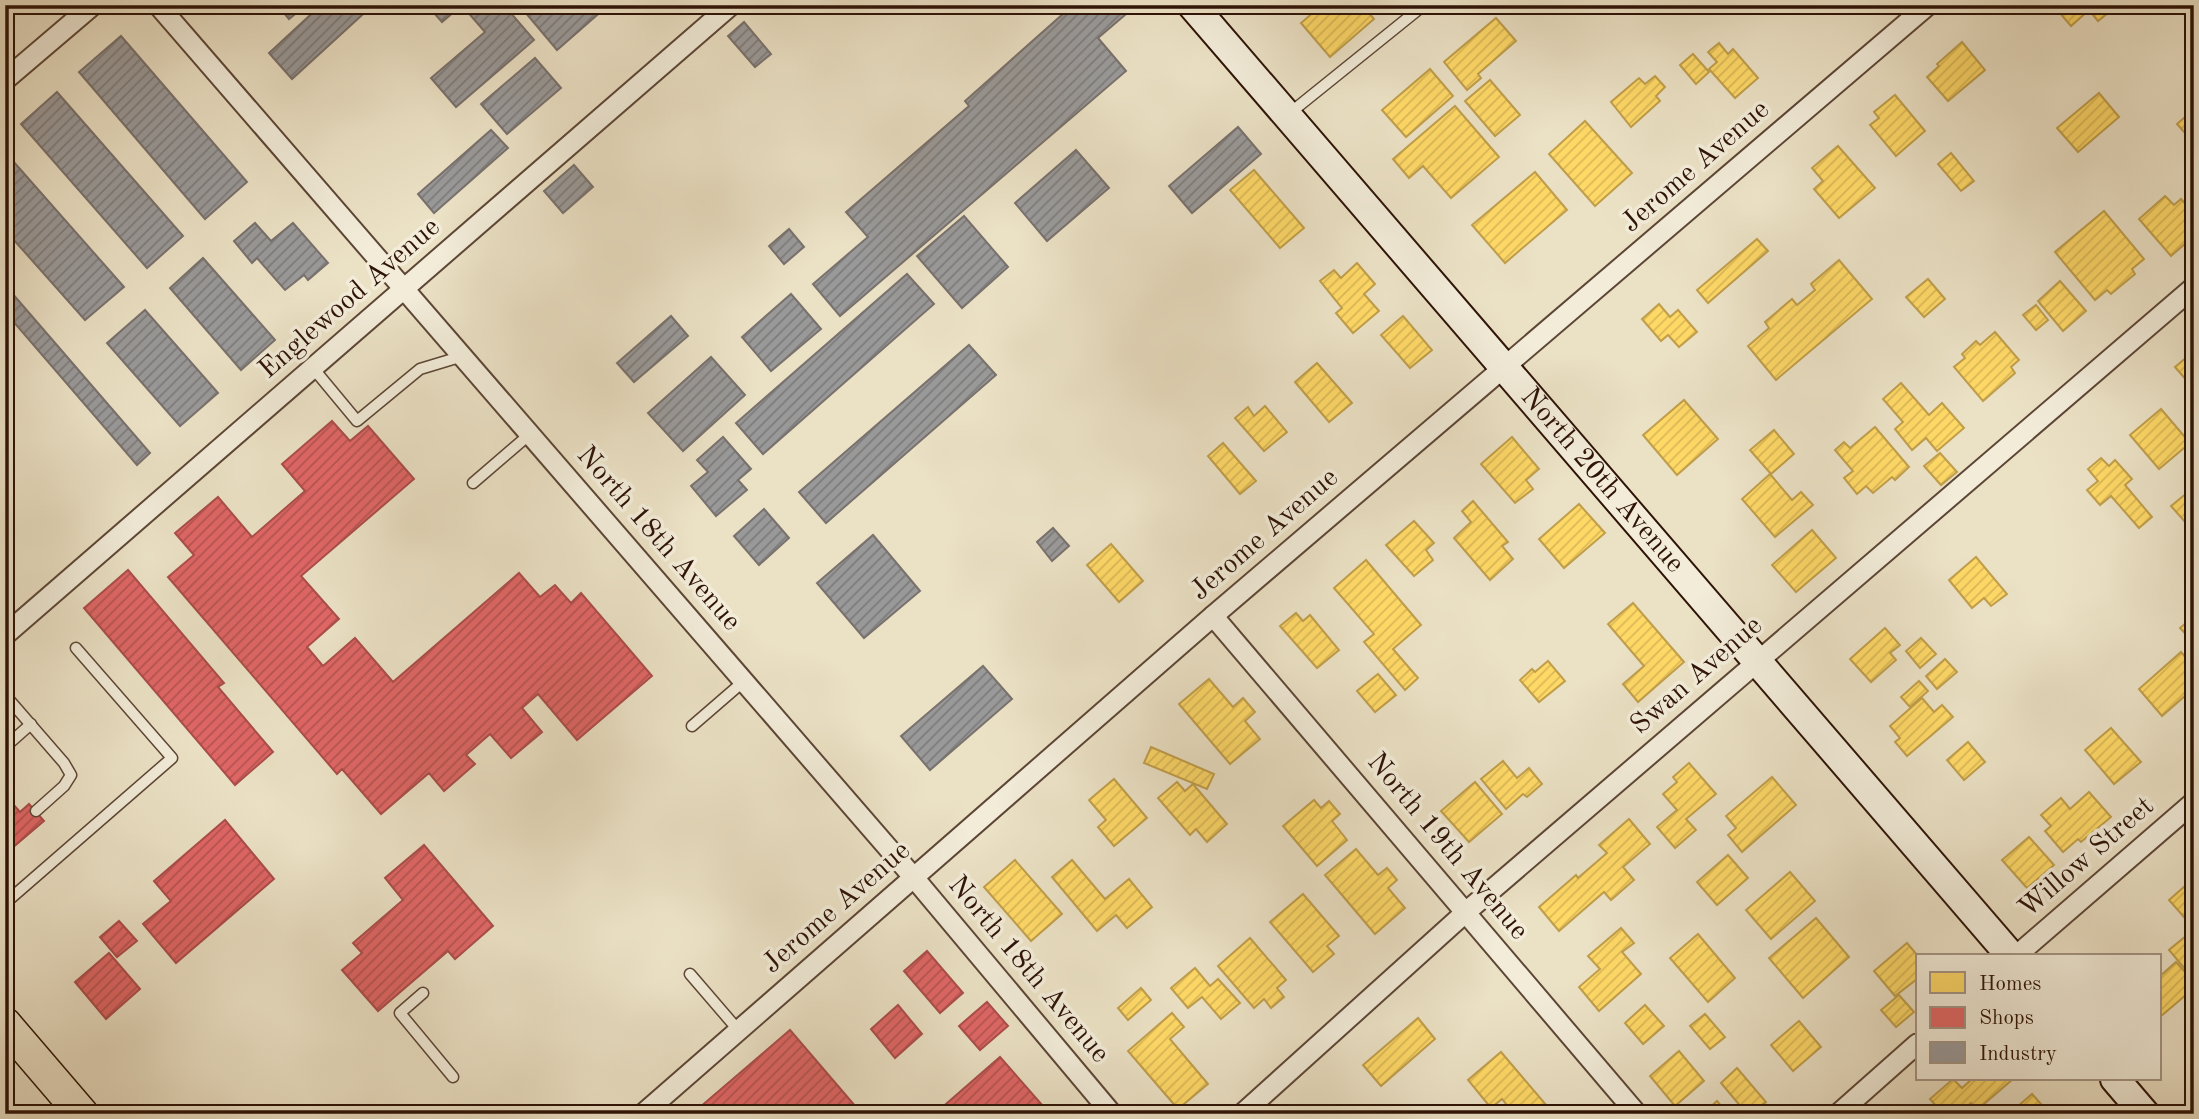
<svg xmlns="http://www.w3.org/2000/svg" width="2199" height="1119" viewBox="0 0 2199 1119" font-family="'Old Standard TT',serif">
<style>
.homes{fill:url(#homes-hatch);stroke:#c09e4a;stroke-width:2}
.shops{fill:url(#shops-hatch);stroke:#ab4d4a;stroke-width:2}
.industry{fill:url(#industry-hatch);stroke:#79716d;stroke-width:2}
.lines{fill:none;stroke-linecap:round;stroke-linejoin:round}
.lane-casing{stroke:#5d4636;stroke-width:13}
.street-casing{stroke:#5d4636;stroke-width:23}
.secondary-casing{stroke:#2e1307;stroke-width:32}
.primary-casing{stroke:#2e1307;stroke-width:35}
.lane{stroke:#f2ecd9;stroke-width:10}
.street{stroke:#f2ecd9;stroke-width:19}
.secondary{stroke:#f2ecd9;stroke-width:28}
.primary{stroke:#ebe1c5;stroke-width:32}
.labels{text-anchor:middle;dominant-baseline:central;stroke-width:7;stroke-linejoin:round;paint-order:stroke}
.street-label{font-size:28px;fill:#2e1307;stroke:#f2ecd9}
</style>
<defs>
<pattern id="homes-hatch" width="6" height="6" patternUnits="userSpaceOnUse" patternTransform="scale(1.75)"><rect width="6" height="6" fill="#ffd966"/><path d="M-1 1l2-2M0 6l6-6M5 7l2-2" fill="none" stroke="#dbb957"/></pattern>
<pattern id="shops-hatch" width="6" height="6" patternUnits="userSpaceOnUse" patternTransform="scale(1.75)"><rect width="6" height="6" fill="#e06666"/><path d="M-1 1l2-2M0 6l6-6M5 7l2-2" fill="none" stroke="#b65352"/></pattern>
<pattern id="industry-hatch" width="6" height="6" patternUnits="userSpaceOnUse" patternTransform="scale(1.75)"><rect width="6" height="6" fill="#999"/><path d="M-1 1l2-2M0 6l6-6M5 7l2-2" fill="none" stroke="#7d7c7b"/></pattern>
</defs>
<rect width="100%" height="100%" fill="#ebe1c5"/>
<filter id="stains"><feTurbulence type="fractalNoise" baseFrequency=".00286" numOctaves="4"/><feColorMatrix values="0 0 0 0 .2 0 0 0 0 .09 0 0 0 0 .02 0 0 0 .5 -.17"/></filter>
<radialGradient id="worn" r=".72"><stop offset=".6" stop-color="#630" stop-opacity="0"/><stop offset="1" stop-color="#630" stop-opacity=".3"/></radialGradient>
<!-- homes -->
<g class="homes">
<polygon points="1322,5 1362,5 1374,19 1330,57 1301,23"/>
<polygon points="2053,5 2103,5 2109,12 2098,21 2089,10 2071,26"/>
<polygon points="1496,18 1516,41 1478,74 1481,78 1467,90 1444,62"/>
<polygon points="1962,42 1985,70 1948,101 1927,77 1939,66 1937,64"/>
<polygon points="1719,43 1728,54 1733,49 1758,78 1735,98 1709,69 1717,62 1708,52"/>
<polygon points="1693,54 1709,72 1696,84 1680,65"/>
<polygon points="1430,69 1453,96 1406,137 1382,110"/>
<polygon points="1655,76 1665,87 1656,96 1660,101 1631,127 1611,102 1639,78 1645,84"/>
<polygon points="1490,80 1520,115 1495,136 1465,101"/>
<polygon points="2099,93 2119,117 2078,152 2057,128"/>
<polygon points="1895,95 1925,131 1896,156 1870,125 1879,118 1874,112"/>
<polygon points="1455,106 1499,157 1451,198 1423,166 1409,178 1393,159"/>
<polygon points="2194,109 2194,143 2177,124"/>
<polygon points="1585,121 1632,173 1595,206 1549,154"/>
<polygon points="1838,146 1875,188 1839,218 1814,189 1823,181 1812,168"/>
<polygon points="1951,153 1974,181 1961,191 1938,164"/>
<polygon points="1254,170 1304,228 1280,248 1230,190"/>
<polygon points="1535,172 1567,210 1505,263 1472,225"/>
<polygon points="2165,196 2174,205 2181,199 2194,213 2194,225 2189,229 2194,236 2171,256 2139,219"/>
<polygon points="2104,211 2144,259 2132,269 2135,274 2111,294 2107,290 2095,300 2055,252"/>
<polygon points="1757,239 1768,251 1708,303 1697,290"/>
<polygon points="1839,260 1872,299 1776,380 1748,346 1769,328 1765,322 1792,299 1797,305 1815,290 1811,284"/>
<polygon points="1357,263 1375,284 1364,294 1379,311 1353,333 1336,313 1342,308 1320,281 1334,270 1341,278"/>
<polygon points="1928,279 1945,299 1924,317 1906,297"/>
<polygon points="2060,281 2086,311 2063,331 2038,301"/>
<polygon points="1659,304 1670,317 1678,310 1697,332 1679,347 1668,335 1661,341 1642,319"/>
<polygon points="2036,305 2048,320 2036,330 2023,315"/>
<polygon points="1403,316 1432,350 1410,368 1381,335"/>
<polygon points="1995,332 2019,360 2011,367 2015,373 1983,401 1954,367 1965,358 1962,354 1976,341 1980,345"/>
<polygon points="2194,351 2194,389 2175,367"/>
<polygon points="1317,363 1352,403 1329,422 1295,382"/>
<polygon points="1901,383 1929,415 1942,403 1964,428 1937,451 1926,438 1912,450 1895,429 1903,422 1883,399"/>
<polygon points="1684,400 1718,439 1677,475 1643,435"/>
<polygon points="1265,406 1287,432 1264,451 1235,418 1248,407 1254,416"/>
<polygon points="2161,409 2190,443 2159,469 2130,435"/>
<polygon points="1875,427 1909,467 1895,480 1892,477 1873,493 1866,486 1857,494 1844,478 1853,471 1835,450 1844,442 1850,448"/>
<polygon points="1774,430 1794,454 1771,474 1750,450"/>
<polygon points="1512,437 1539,469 1526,480 1533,489 1515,503 1481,464"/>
<polygon points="1223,443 1256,481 1240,494 1208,456"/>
<polygon points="1940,453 1957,472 1941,485 1924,466"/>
<polygon points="2101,458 2109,466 2115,460 2132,479 2125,485 2152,517 2139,528 2111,496 2100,505 2087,490 2098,481 2088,469"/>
<polygon points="1770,474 1792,500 1801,492 1813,505 1775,537 1742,499"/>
<polygon points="2194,487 2194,532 2171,506"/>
<polygon points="1473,501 1508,542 1502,546 1513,559 1490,580 1454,538 1471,522 1462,511"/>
<polygon points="1579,504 1605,533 1564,568 1539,539"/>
<polygon points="1414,521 1434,543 1426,550 1433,560 1414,576 1386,545"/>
<polygon points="1812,530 1836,558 1796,592 1772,565"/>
<polygon points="1111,544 1143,581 1119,602 1087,565"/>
<polygon points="1976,557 2007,594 1991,606 1984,598 1972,608 1949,580"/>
<polygon points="1366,560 1421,625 1393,649 1418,678 1405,690 1364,642 1374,634 1334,588"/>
<polygon points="1633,603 1684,662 1638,702 1623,684 1644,666 1608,624"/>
<polygon points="1296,613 1303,621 1310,615 1339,650 1317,668 1280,626"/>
<polygon points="2193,617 2194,618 2194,643 2180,628"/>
<polygon points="1885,628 1900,645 1890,653 1896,660 1871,682 1850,659"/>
<polygon points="1921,638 1936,654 1920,668 1906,651"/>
<polygon points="2181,652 2194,667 2194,688 2162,716 2139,689"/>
<polygon points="1945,659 1957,672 1937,689 1926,676"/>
<polygon points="1548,661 1565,681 1539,702 1520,680 1532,669 1535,672"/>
<polygon points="1378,674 1396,695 1375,712 1357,691"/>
<polygon points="1209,679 1233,707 1243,698 1255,712 1245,721 1260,739 1230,764 1179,704"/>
<polygon points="1919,681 1928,691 1910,707 1901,697"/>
<polygon points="1922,698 1934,712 1942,705 1953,717 1907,756 1895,742 1900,738 1890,726"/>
<polygon points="2111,728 2141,762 2114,784 2085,750"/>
<polygon points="1968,742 1985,762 1964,780 1947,760"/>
<polygon points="1151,747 1214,774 1207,789 1144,763"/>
<polygon points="1503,761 1517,778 1529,768 1542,784 1527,797 1523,794 1506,809 1481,779"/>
<polygon points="1689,763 1716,794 1686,819 1696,830 1675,848 1657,827 1677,810 1663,794 1677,782 1673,777"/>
<polygon points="1772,777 1796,805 1742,852 1728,835 1736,828 1726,816"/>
<polygon points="1114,779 1147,818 1114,846 1098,827 1106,820 1089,800"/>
<polygon points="1177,782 1185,791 1193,784 1227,824 1207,842 1196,829 1190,835 1158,798"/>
<polygon points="1475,782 1502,814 1469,842 1441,811"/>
<polygon points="2089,792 2111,817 2081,842 2078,839 2063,852 2045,831 2051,826 2041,815 2061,798 2070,809"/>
<polygon points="1314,800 1321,808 1329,801 1340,814 1332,821 1347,840 1317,866 1283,826"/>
<polygon points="1629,819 1650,844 1623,867 1634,880 1611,900 1604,892 1559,931 1539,907 1576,875 1578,878 1607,853 1599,845"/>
<polygon points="2029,837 2054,865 2027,888 2002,860"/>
<polygon points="1356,849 1378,875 1387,868 1397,880 1388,888 1405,908 1375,934 1325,875"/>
<polygon points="1728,855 1748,878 1717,905 1697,882"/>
<polygon points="1015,860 1062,914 1031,941 984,887"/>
<polygon points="1072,860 1105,899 1129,879 1152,907 1127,928 1116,915 1097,931 1052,877"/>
<polygon points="1790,872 1815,901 1771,939 1746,910"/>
<polygon points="2194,878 2194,923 2191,925 2169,900"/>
<polygon points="1303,894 1339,936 1327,946 1334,954 1313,972 1270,922"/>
<polygon points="1816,918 1849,957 1803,998 1769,958"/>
<polygon points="1621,928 1634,943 1622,952 1641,974 1599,1011 1579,987 1600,969 1588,956"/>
<polygon points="2192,931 2194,962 2185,969 2169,950"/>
<polygon points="1698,934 1735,978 1708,1002 1670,958"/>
<polygon points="1250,938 1286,980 1277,988 1284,997 1271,1008 1264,999 1254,1008 1218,966"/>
<polygon points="1907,943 1918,956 1917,979 1895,996 1874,971"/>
<polygon points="2176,962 2194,982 2194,988 2160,1017 2159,977"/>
<polygon points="1195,968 1210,986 1218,979 1240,1003 1221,1019 1202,997 1188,1008 1171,988"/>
<polygon points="1141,988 1151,1000 1128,1020 1118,1008"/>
<polygon points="1899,995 1914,1012 1896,1027 1881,1010"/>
<polygon points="1645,1005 1664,1026 1643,1044 1625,1023"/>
<polygon points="1172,1013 1184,1027 1170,1039 1208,1084 1178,1109 1128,1051"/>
<polygon points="1705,1014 1725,1037 1710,1049 1690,1026"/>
<polygon points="1418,1018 1435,1039 1381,1086 1363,1065"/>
<polygon points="1799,1021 1821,1047 1793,1071 1771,1045"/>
<polygon points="1679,1051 1704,1081 1675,1106 1650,1076"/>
<polygon points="1501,1052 1547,1106 1539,1114 1514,1114 1502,1099 1491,1108 1468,1080"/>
<polygon points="1737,1068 1766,1102 1751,1114 1747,1114 1721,1083"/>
<polygon points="1953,1079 1962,1088 1972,1079 2013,1079 1977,1110 1971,1103 1958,1114 1943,1114 1930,1099"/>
<polygon points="2032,1094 2050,1114 2009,1114"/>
<polygon points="1717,1101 1728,1114 1703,1114"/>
</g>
<!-- shops -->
<g class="shops">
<polygon points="332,421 350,441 368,426 414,479 301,576 339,619 307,647 323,666 355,638 393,682 519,573 540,597 555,585 571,603 581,593 652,676 577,740 538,694 522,708 542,732 511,758 490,734 466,755 475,764 444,791 429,773 381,814 342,769 337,774 168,577 194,555 175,533 218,497 252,537 305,491 282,464"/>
<polygon points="128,570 224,683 218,687 273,752 235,785 84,608"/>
<polygon points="5,795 20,812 29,804 44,821 5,854"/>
<polygon points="225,820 274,879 176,963 143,924 171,901 154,881"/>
<polygon points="424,845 493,926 455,959 448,951 378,1011 342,970 362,953 353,943 403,900 385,878"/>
<polygon points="119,921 137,941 117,957 100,937"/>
<polygon points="927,951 963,993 940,1013 904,971"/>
<polygon points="109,953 140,989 106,1019 75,982"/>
<polygon points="987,1002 1008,1026 980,1050 959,1026"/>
<polygon points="898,1005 922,1034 895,1058 871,1029"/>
<polygon points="790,1030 856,1107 848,1114 692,1114"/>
<polygon points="1000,1057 1050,1114 940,1114 938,1111"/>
</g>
<!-- industry -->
<g class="industry">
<polygon points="277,5 306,5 289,19"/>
<polygon points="321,5 373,5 292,79 269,53"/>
<polygon points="427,5 462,5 442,22"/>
<polygon points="469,5 504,5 534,40 456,107 431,78 485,32 465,9"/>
<polygon points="519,5 599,5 603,10 557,50"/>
<polygon points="1073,5 1116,5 1125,15 1098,38 1126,71 840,316 813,284 868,237 846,212 969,106 965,101"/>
<polygon points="744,22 771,54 755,67 728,36"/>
<polygon points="121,36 247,182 205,219 79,72"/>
<polygon points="535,58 561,88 507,134 481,104"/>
<polygon points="57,92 183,236 147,268 21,124"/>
<polygon points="1238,127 1261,154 1192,213 1169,186"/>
<polygon points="491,130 508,148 434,213 418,194"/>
<polygon points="1076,150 1109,188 1047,241 1015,203"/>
<polygon points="5,152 124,287 85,320 5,230"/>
<polygon points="574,165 593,187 563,213 544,191"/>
<polygon points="964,216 1008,267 962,308 917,256"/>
<polygon points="255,223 271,241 293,223 328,263 308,280 304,275 285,290 257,258 252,263 234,241"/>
<polygon points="789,229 804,247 784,264 769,246"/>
<polygon points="203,258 275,340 241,370 170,288"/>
<polygon points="907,274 934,304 763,454 736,423"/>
<polygon points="5,285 150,453 137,465 5,312"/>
<polygon points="791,294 821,329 771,371 742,337"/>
<polygon points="145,310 218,393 180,426 107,343"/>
<polygon points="671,316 688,336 634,382 617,363"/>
<polygon points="969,345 996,375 826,523 799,492"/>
<polygon points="711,357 745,395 683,451 648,413"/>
<polygon points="723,437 751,469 738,480 747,490 716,516 691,486 708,472 697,460"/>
<polygon points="764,509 789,538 759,565 734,536"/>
<polygon points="1053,528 1069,546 1052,561 1037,542"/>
<polygon points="873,535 920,591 864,638 817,583"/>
<polygon points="983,666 1012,699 930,770 901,736"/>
</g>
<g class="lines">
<defs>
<g id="lane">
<polyline points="1290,113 1424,5"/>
<polyline points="313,368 357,421 420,369 463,356"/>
<polyline points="473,483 530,434"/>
<polyline points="5,695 64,763 71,775 64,786 36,811"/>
<polyline points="692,726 744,681"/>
<polyline points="5,747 31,724"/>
<polyline points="11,898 172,758 76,648"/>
<polyline points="690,974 739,1031"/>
<polyline points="423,993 400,1013 453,1077"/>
</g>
<g id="street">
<polyline points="158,5 915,879 1112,1114"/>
<polyline points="5,80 93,5"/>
<polyline points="1213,616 1637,1114"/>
<polyline points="5,635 731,5"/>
<polyline points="2016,956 2194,802"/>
<polyline points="643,1114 1213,616 1928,5"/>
<polyline points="1242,1114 1466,912 2194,287"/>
<polyline points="1838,1114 1917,1044"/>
</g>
<g id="secondary">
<path id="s1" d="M1192 5 2011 956"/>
<polyline points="2115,1079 2145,1114"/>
</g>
<polyline id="primary" points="5,1024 82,1114"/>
</defs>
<!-- lane casing -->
<use href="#lane" class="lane-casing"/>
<!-- street casing -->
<use href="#street" class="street-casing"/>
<!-- secondary casing -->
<use href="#secondary" class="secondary-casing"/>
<!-- primary casing -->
<use href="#primary" class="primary-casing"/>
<!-- lane -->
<use href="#lane" class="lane"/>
<!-- street -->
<use href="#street" class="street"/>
<!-- secondary -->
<use href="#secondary" class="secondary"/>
<!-- primary -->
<use href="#primary" class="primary"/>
</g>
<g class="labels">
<!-- street labels -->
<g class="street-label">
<text transform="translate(1696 167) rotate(-41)">Jerome Avenue</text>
<text transform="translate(350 299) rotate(-41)">Englewood Avenue</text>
<text stroke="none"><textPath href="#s1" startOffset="628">North 20th Avenue</textPath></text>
<text transform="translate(1265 535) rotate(-41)">Jerome Avenue</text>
<text transform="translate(658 539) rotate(49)">North 18th Avenue</text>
<text transform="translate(1697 676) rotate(-41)">Swan Avenue</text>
<text transform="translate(1447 847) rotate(50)">North 19th Avenue</text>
<text transform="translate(2087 858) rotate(-41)">Willow Street</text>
<text transform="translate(837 908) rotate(-41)">Jerome Avenue</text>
<text transform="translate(1028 970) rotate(50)">North 18th Avenue</text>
</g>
</g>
<!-- margin -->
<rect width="2199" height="1119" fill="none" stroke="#ebe1c5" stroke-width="28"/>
<rect x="7" y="7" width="2185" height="1105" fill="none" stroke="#2e1307" stroke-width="3.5"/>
<rect x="14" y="14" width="2171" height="1091" fill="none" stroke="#2e1307" stroke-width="2"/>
<!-- legend -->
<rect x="1916" y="954" width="245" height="126" fill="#f2ecd9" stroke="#a49585" stroke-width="2"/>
<rect x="1930" y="972" width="35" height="21" fill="#ffd966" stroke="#a49585" stroke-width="2"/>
<text x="1979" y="990" font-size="21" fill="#2e1307">Homes</text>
<rect x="1930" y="1007" width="35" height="21" fill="#e06666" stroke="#a49585" stroke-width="2"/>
<text x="1979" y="1024" font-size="21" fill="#2e1307">Shops</text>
<rect x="1930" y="1042" width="35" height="21" fill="#999999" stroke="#a49585" stroke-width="2"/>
<text x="1979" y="1060" font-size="21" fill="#2e1307">Industry</text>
<rect width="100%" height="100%" filter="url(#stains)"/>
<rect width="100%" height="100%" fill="url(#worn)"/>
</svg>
